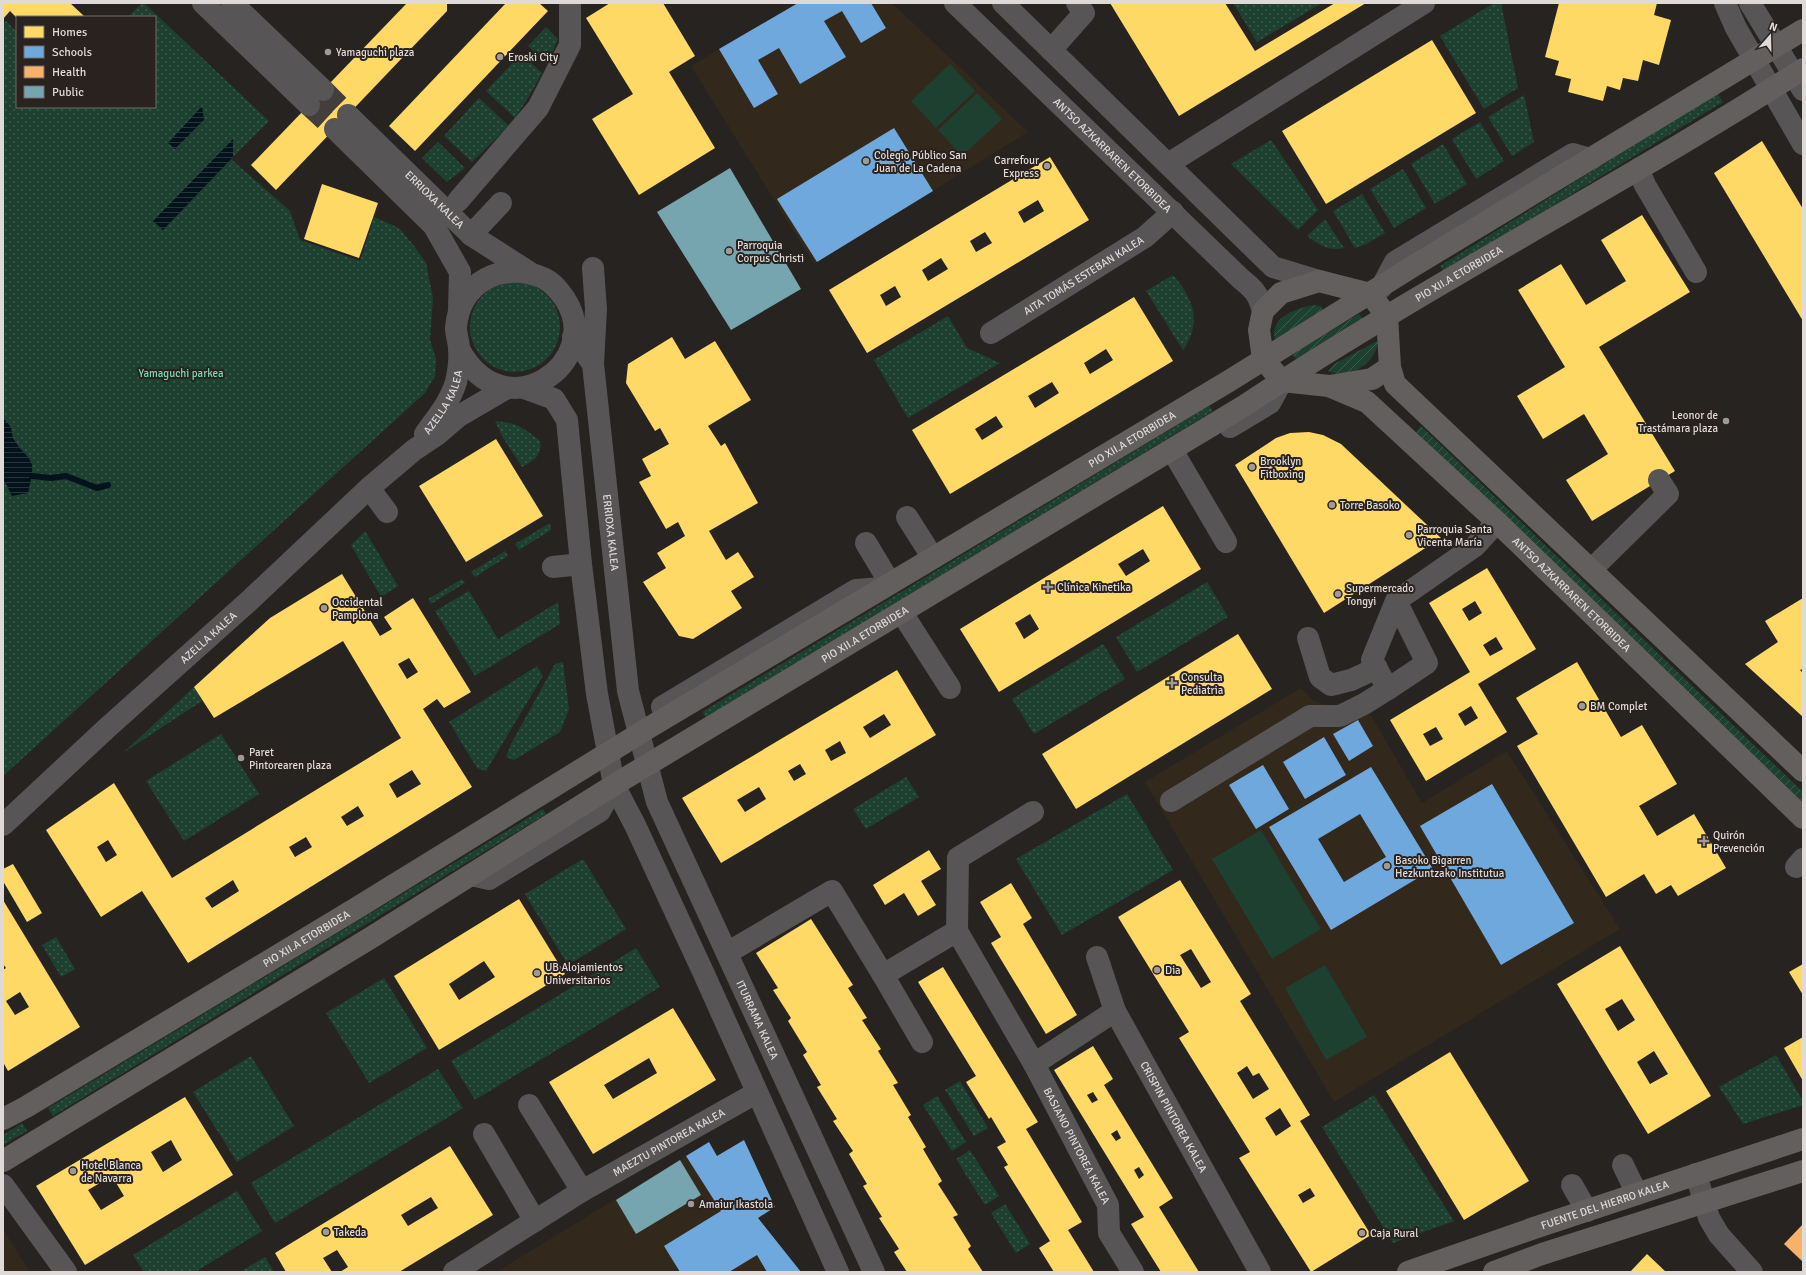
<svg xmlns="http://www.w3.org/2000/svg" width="1806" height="1275" viewBox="0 0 1806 1275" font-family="Signika,sans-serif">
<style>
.education{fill:#33281c}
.grass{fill:url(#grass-dots)}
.garden{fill:url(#garden-furrows)}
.pitch{fill:#1d4031}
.water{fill:url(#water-rules)}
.homes{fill:#ffd966;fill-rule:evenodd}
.schools{fill:#6fa8dc;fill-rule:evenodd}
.health{fill:#f6b26b}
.public{fill:#76a5af}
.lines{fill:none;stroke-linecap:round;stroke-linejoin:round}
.stream{stroke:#04121c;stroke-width:6}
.minor-tunnel{stroke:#433e3c;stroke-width:22;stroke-dasharray:22 11;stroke-linecap:butt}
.minor{stroke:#575555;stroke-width:22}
.major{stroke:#625f5e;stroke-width:22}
.poi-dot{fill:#9f9a98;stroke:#29221f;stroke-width:1.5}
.labels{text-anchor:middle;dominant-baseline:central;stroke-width:4;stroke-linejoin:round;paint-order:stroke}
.poi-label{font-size:11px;fill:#dfdad8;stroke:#29221f;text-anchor:start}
.street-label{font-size:11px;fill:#dfdad8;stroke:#29221f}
.park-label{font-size:11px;fill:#72dcb1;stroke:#29221f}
</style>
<defs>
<pattern id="grass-dots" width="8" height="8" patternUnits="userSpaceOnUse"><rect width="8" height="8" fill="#1d4031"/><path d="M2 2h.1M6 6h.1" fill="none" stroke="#3d5b4e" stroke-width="1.8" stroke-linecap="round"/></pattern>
<pattern id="garden-furrows" width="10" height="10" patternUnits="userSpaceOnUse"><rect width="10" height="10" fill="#1d4031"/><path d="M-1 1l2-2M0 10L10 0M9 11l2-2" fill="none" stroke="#3d5b4e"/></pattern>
<pattern id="water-rules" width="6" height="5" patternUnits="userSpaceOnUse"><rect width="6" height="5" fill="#04121c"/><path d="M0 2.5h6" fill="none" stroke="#28343c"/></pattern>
</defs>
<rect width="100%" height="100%" fill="#272321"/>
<!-- education -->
<g class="education">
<polygon points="798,3 892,3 1028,132 814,264 691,66"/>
<polygon points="1301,688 1314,701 1327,706 1361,698 1422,803 1507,751 1620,929 1334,1102 1145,782"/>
<polygon points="744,1140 775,1207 758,1218 801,1272 496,1272 709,1142 717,1156"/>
<polygon points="3,1229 30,1272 3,1272"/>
</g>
<!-- grass -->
<g class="grass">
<polygon points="142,3 144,3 269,121 231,159 290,211 300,240 360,261 374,217 399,228 414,246 426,263 433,298 430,340 436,359 435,376 425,393 3,776 3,24 6,21 17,32 17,107 155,107 155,17 128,17"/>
<polygon points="1233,3 1322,3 1257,42"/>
<polygon points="1494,3 1501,3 1518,88 1484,109 1440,36"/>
<polygon points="546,27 558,39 547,64 528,46"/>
<polygon points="521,54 542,73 528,98 515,118 486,91"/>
<polygon points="1717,93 1723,102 1444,272 1440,266"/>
<polygon points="1524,95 1534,142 1512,156 1488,117"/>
<polygon points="479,98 509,126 472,162 444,136"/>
<polygon points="1480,122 1504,161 1476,179 1452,139"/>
<polygon points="1271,140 1318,210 1298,230 1231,164"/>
<polygon points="438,142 465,168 447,182 422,158"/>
<polygon points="1443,144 1467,184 1435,204 1411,164"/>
<polygon points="1403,169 1426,208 1394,228 1370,189"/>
<polygon points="1362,194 1385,233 1366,244 1355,248 1333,211"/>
<path d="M1325 219 1344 248C1329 252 1318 244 1307 236Z"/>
<path d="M1173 275C1194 299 1202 323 1183 350L1146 291Z"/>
<circle cx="515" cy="327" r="45"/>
<polygon points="948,316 967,348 1000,363 908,418 874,360"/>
<polygon points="1209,406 1213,411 706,718 702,712"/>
<path d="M495 421C518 423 523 427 540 441 542 455 535 460 522 467L502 436Z"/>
<polygon points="550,523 551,530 519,550 515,544"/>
<polygon points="365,531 398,586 381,597 351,545"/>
<polygon points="505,551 508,556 475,577 471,572"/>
<polygon points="462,579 465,583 431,604 428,599"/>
<polygon points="1207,582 1228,617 1137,672 1116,637"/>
<polygon points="469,591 498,639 558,602 560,624 475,676 435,611"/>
<polygon points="1103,644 1125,679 1034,734 1012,699"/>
<polygon points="563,662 569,709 560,732 514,760 506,757 511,744 555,664"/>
<polygon points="537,666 543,676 486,771 477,768 449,722"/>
<polygon points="194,687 202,701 123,753"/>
<polygon points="221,734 259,794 184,841 146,781"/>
<polygon points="906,777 919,797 866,829 853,809"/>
<polygon points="1127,794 1173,870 1062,935 1016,859"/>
<polygon points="543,809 546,814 53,1116 48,1108"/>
<polygon points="583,859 626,929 568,965 525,894"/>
<polygon points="56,937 75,969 61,977 42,945"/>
<polygon points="636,948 660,987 475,1100 451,1061"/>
<polygon points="384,978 427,1048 369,1083 326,1013"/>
<polygon points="1776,1055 1803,1101 1803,1105 1743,1124 1719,1087"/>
<polygon points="251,1056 294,1126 237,1162 193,1092"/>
<polygon points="438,1069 463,1108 275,1223 251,1183"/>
<polygon points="960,1081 988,1128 974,1136 945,1090"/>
<polygon points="1374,1095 1454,1221 1393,1243 1322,1127"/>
<polygon points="937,1096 966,1142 952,1151 923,1105"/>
<polygon points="22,1123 27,1131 3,1145 3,1135"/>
<polygon points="970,1150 999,1196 985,1205 956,1159"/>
<polygon points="237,1191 262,1231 195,1272 144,1272 133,1255"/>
<polygon points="1005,1204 1030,1244 1016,1253 991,1213"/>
<polygon points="265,1257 274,1272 240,1272"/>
</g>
<!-- garden -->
<g class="garden">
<path d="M1314 305 1321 306 1323 311 1277 339H1275C1268 318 1299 307 1314 305Z"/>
<polygon points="1359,314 1364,321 1297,361 1292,354"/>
<path d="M1377 341 1378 343C1373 365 1350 380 1328 371L1334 364Z"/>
<polygon points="1421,426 1803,792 1803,803 1416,432"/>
</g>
<!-- pitch -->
<g class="pitch">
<polygon points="950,64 975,91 936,128 911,101"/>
<polygon points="977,93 1002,119 962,156 938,130"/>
<polygon points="1261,830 1321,929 1272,959 1212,859"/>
<polygon points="1325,965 1367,1037 1326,1060 1285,988"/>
</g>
<!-- water -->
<g class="water">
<polygon points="202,106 204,120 175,149 168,143"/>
<polygon points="233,139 233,157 163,230 153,221"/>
<path d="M3 418 11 427C12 448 29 452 32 465 33 474 30 484 28 493L12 496 3 478Z"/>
</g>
<!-- homes -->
<g class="homes">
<polygon points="3,3 70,3 85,17 16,17 10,11 3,19"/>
<polygon points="407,3 447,3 447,11 276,190 251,165"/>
<polygon points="506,3 539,3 548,11 415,151 389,126"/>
<polygon points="610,3 663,3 695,56 669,72 715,148 639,195 592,119 633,94 586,18"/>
<polygon points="1110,3 1225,3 1255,51 1335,3 1366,3 1179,116"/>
<polygon points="1559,3 1657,3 1654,15 1671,20 1659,65 1643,60 1638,81 1623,78 1620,90 1607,86 1603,101 1568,92 1571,79 1555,75 1559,61 1545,57"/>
<polygon points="1432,40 1476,113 1326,204 1282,131"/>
<polygon points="1762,141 1803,209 1803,321 1714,173"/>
<path d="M1050 157 1089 220 867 353 829 290ZM1038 200 1044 211 1024 223 1018 212ZM985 232 992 243 976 252 970 241ZM941 258 948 269 928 281 922 270ZM895 286 901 297 886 306 880 295Z"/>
<polygon points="322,184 378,203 359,258 304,239"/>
<polygon points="1642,215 1690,292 1599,347 1675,471 1592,521 1566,480 1608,454 1584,414 1543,439 1517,396 1565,367 1518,290 1561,264 1586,305 1626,281 1601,240"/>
<path d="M1134 297 1173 361 950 494 912 430ZM1106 349 1113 360 1090 374 1084 363ZM1052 382 1059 393 1035 408 1028 396ZM996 416 1003 427 982 440 975 429Z"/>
<polygon points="672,337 685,359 715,341 751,400 708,426 721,446 725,443 758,503 709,531 726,560 738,552 754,577 731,591 742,608 693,639 679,636 643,582 666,568 657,553 685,536 678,522 666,529 639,482 651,476 642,459 669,444 660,428 655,431 626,383 628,364"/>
<polygon points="1309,432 1323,435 1341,444 1441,538 1324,613 1235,465 1276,438 1290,433"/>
<polygon points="496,439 543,516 466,562 419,486"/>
<path d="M1163 506 1201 569 999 692 960 629ZM1143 549 1150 561 1126 576 1118 564ZM1030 614 1039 629 1024 639 1015 623Z"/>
<path d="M1487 568 1536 649 1478 684 1507 732 1426 781 1390 720 1470 672 1429 603ZM1475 601 1482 613 1469 621 1462 609ZM1496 637 1503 649 1490 656 1483 645ZM1471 706 1478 718 1465 726 1458 714ZM1436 727 1443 739 1430 746 1423 734Z"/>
<path d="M342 574 380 636 392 629 384 617 413 598 471 692 444 708 437 699 423 709 472 787 188 963 142 891 101 917 46 830 114 783 172 878 401 738 343 641 214 718 194 687 270 618ZM409 658 418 672 407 679 398 664ZM412 770 421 784 397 798 389 784ZM358 806 364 816 347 826 341 817ZM306 837 312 847 295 857 289 847ZM108 840 117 855 106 862 97 847ZM233 880 239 891 212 908 205 898Z"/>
<polygon points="1803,598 1803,669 1800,670 1803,673 1803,717 1745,664 1778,642 1765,621"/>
<polygon points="1238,634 1272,689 1076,809 1042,754"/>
<polygon points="1577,662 1621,737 1642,725 1677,784 1639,806 1657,836 1694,814 1726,868 1678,896 1671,885 1656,894 1644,874 1606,897 1517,746 1538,734 1516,698"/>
<path d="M897 670 936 735 721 863 682 798ZM884 714 891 725 870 738 863 727ZM840 741 846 753 831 761 825 750ZM800 764 806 774 794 781 788 771ZM759 787 766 799 745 812 737 800Z"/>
<polygon points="929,850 941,869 921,881 936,905 918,916 904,893 885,905 873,885"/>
<polygon points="13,864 42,913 27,922 3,881 3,869"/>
<path d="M1180 880 1251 994 1240 1001 1310 1115 1300 1121 1371 1235 1311 1272 1239 1158 1250 1152 1179 1038 1189 1032 1118 917ZM1191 949 1211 982 1201 988 1180 955ZM1247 1066 1253 1076 1259 1073 1269 1089 1253 1099 1237 1073ZM1280 1108 1291 1126 1276 1136 1265 1118ZM1310 1188 1315 1196 1303 1203 1298 1195Z"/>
<polygon points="1011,883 1032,918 1023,924 1077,1015 1046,1034 991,943 1001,937 980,902"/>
<path d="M519 899 565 974 439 1050 394 976ZM484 961 495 977 459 1000 449 984Z"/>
<path d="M3 900 80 1027 8 1071 3 1062V970L6 968 3 964ZM20 992 29 1007 15 1015 6 1001Z"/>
<polygon points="811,919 853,985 848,988 867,1018 862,1020 881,1049 878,1051 898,1083 893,1085 911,1115 908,1117 926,1147 923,1149 942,1181 938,1184 958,1215 953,1217 971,1246 968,1249 983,1272 907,1272 894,1252 899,1249 879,1218 882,1217 863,1186 867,1184 849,1154 853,1151 833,1121 837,1119 817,1087 821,1085 803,1055 807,1052 788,1021 791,1018 773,990 778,988 756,953"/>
<path d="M1620 946 1711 1096 1648 1134 1557 984ZM1622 999 1635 1020 1618 1031 1605 1009ZM1654 1051 1668 1074 1650 1084 1637 1062Z"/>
<polygon points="1803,964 1803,995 1789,972"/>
<polygon points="943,967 1038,1122 1026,1129 1082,1222 1068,1230 1094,1272 1054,1272 1039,1248 1050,1241 1004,1167 1008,1165 997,1147 1006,1142 991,1117 989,1119 966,1082 976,1076 918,982"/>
<path d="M673 1008 716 1080 593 1154 549 1082ZM649 1058 657 1073 613 1099 604 1085Z"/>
<polygon points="1803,1037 1803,1081 1784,1048"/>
<path d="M1093 1046 1113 1079 1104 1085 1173 1198 1159 1207 1199 1272H1161L1131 1224 1144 1217 1054 1070ZM1093 1092 1098 1100 1092 1103 1087 1095ZM1117 1130 1121 1138 1116 1141 1111 1134ZM1139 1167 1144 1175 1139 1179 1134 1170Z"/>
<polygon points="1450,1052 1529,1181 1464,1220 1386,1091"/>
<path d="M185 1097 233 1175 85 1265 36 1186ZM171 1140 182 1160 163 1172 151 1152ZM112 1176 124 1196 101 1210 88 1190Z"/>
<path d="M450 1146 493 1215 399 1272H340L348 1267 337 1250 323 1258 332 1272H286L275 1253ZM431 1197 438 1208 408 1226 401 1215Z"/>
<polygon points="1647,1254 1666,1272 1630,1272"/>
</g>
<!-- schools -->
<g class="schools">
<polygon points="798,3 871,3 886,28 861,43 842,11 824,21 846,57 800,84 779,48 758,60 778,94 754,108 719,49"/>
<polygon points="894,128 933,191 817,262 777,199"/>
<polygon points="1358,720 1373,746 1349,761 1333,734"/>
<polygon points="1324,737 1346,775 1305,799 1283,762"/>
<polygon points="1263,765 1289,809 1256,829 1229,785"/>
<path d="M1371 767 1433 869 1331 930 1269 827ZM1360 814 1386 857 1344 882 1318 839Z"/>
<polygon points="1492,784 1574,923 1501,965 1420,826"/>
<polygon points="744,1140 775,1207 758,1218 801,1272 767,1272 757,1255 729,1272 680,1272 664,1246 721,1211 686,1156 709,1142 717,1156"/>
</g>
<!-- health -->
<polygon class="health" points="1803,1224 1803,1262 1784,1244"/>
<!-- public -->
<g class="public">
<polygon points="730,168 801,289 731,330 657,212"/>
<polygon points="680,1160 701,1195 636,1234 616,1200"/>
</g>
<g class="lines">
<!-- stream -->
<polyline class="stream" points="32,476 51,478 66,476 97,488 108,485"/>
<!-- minor-tunnel -->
<g class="minor-tunnel">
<polyline points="323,90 348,115"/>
<polyline points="309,105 335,129"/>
</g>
<!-- minor -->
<g class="minor">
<polyline points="203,3 309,105"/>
<polyline points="232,3 323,90"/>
<path id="s1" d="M955 3 1241 279C1255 290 1258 294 1263 311"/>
<polyline points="1003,3 1273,267 1319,281"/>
<polyline points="1725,3 1736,28 1803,144"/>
<polyline points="1750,3 1803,90"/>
<polyline points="1051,50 1084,13 1077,3"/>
<path id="s2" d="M348 115 471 235 529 272"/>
<polyline points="335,129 434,226 460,272 459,310"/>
<polyline points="1168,164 1424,3"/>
<polyline points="1638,169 1645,185 1696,272"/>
<polyline points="458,201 538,108 570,45 570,3"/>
<polyline points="471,235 501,203"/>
<polyline points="593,268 596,309 593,364"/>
<polyline points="1381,288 1395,262 1573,154 1591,159"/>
<path id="s3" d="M991 333 1145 237 1173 212"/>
<path id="s4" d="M573 337 593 364 628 691 657 802 874 1272"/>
<polyline points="524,388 554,399 567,420 581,564 597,694 614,785 635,825 704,974 838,1272"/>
<polyline points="1230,427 1270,403 1282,381"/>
<path id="s5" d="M425 434C437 417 450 402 456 382 458 373 460 359 459 349 459 342 456 335 456 328 459 282 503 260 543 278 553 282 559 291 565 299 606 362 504 434 459 349"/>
<polyline points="1172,450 1226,542"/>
<polyline points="369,488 387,512"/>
<polyline points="907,517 933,558"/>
<polyline points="866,543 890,583"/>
<polyline points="553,567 581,564"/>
<polyline points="1591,570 1668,494 1659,480"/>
<polyline points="1396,601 1427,663 1388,689 1372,660 1396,601 1475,546 1497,522"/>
<polyline points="902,613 950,688"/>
<polyline points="1308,638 1320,677 1331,685 1351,680 1377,668"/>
<polyline points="662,707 856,590 882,588"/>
<polyline points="1171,801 1310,716 1340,716 1364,704 1388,689"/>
<path id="s6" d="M3 825 107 728 249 601 369 488 414 450 438 434 459 416 507 388"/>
<polyline points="1796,867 1803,859"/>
<polyline points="471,875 489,879 600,811 614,785"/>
<path id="s7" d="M957 931 1034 1064 1108 1205 1109 1233 1133 1272"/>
<polyline points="727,953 832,891 883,975 957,931 958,858 1033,812"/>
<path id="s8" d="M1097 957 1115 1011 1260 1272"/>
<polyline points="883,975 922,1042"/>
<polyline points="1034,1064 1115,1011"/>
<polyline points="529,1105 582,1191"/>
<polyline points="484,1134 535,1221"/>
<polyline points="1623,1165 1637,1194"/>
<polyline points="1696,1174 1709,1218 1719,1235 1752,1272"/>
<polyline points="3,1185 66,1272"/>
<polyline points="1572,1185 1587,1211"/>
<path id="s9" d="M454 1272 582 1191 756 1093"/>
</g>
<!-- major -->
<g class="major">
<polyline points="1329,386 1372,379 1390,367"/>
<path id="s10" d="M1803 771 1395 384 1390 367 1387 316 1370 294 1319 281 1281 293 1263 311 1259 330 1263 359 1282 381 1329 386 1367 402 1497 522 1803 818"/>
<path id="s11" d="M3 1119 26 1107 355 909 650 727 1229 381 1415 265 1803 30"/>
<path id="s12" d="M3 1161 372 937 614 785 1244 406C1425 286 1620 186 1803 69"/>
<path id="s13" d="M1408 1272 1534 1228 1803 1139"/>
<polyline points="1494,1272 1542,1254 1803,1171"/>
</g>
</g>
<!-- markers -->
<g class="poi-dot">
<circle cx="328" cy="52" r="4"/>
<circle cx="500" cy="57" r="4"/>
<circle cx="866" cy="161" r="4"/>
<circle cx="1047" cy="166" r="4"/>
<circle cx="729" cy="251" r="4"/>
<circle cx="1726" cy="421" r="4"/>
<circle cx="1252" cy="467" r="4"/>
<circle cx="1332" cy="505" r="4"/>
<circle cx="1409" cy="535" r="4"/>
<path d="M1046 581h4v4h4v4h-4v4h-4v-4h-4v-4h4z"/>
<circle cx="1338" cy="594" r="4"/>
<circle cx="324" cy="608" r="4"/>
<path d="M1170 677h4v4h4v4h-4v4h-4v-4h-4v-4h4z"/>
<circle cx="1582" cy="706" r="4"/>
<circle cx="241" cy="758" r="4"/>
<path d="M1702 835h4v4h4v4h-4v4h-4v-4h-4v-4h4z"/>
<circle cx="1387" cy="866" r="4"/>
<circle cx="1157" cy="970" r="4"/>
<circle cx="537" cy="973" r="4"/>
<circle cx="73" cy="1171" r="4"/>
<circle cx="691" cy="1204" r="4"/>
<circle cx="326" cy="1232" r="4"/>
<circle cx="1362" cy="1233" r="4"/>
</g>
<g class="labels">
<!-- poi labels -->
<g class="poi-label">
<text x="336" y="52">Yamaguchi plaza</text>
<text x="508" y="57">Eroski City</text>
<text x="874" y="155">Colegio Público San<tspan x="874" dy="13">Juan de La Cadena</tspan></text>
<text x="1039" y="160" text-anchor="end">Carrefour<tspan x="1039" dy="13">Express</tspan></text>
<text x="737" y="245">Parroquia<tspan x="737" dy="13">Corpus Christi</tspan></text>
<text x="1718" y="415" text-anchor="end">Leonor de<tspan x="1718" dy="13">Trastámara plaza</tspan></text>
<text x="1260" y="461">Brooklyn<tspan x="1260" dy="13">Fitboxing</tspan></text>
<text x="1340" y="505">Torre Basoko</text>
<text x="1417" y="529">Parroquia Santa<tspan x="1417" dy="13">Vicenta María</tspan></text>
<text x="1057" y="587">Clínica Kinetika</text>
<text x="1346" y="588">Supermercado<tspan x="1346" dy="13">Tongyi</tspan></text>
<text x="332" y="602">Occidental<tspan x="332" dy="13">Pamplona</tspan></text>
<text x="1181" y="677">Consulta<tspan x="1181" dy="13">Pediatria</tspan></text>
<text x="1590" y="706">BM Complet</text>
<text x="249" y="752">Paret<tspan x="249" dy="13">Pintorearen plaza</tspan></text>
<text x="1713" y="835">Quirón<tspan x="1713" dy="13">Prevención</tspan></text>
<text x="1395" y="860">Basoko Bigarren<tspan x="1395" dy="13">Hezkuntzako Institutua</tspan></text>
<text x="545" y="967">UB Alojamientos<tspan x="545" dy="13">Universitarios</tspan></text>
<text x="1165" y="970">Dia</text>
<text x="81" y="1165">Hotel Blanca<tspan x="81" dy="13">de Navarra</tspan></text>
<text x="699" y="1204">Amaiur Ikastola</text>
<text x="334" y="1232">Takeda</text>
<text x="1370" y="1233">Caja Rural</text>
</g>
<!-- street labels -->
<g class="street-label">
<text stroke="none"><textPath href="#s1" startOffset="219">ANTSO AZKARRAREN ETORBIDEA</textPath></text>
<text stroke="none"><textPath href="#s2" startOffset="121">ERRIOXA KALEA</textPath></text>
<text stroke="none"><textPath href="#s12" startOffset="1705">PIO XII.A ETORBIDEA</textPath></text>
<text stroke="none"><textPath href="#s3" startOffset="109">AITA TOMÁS ESTEBAN KALEA</textPath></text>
<text stroke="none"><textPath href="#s5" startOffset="37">AZELLA KALEA</textPath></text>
<text stroke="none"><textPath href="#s11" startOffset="1318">PIO XII.A ETORBIDEA</textPath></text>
<text stroke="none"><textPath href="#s4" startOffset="203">ERRIOXA KALEA</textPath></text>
<text stroke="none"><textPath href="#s10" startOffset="1224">ANTSO AZKARRAREN ETORBIDEA</textPath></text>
<text stroke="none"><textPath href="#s12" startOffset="1010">PIO XII.A ETORBIDEA</textPath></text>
<text stroke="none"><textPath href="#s6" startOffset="278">AZELLA KALEA</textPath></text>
<text stroke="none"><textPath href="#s11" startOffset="353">PIO XII.A ETORBIDEA</textPath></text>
<text stroke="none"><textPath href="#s4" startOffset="717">ITURRAMA KALEA</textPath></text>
<text stroke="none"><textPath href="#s8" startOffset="178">CRISPIN PINTOREA KALEA</textPath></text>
<text stroke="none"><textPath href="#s9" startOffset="251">MAEZTU PINTOREA KALEA</textPath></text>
<text stroke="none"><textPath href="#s7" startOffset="246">BASIANO PINTOREA KALEA</textPath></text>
<text stroke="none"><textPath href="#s13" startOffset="208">FUENTE DEL HIERRO KALEA</textPath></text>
</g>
<!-- park labels -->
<g class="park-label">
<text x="181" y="373">Yamaguchi parkea</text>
</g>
</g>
<!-- border -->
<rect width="1806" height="1275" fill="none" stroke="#dfdad8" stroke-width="8"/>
<!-- legend -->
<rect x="16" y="16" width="140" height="92" fill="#29221f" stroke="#726c69"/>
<rect x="24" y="26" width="20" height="12" fill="#ffd966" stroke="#726c69"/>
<text x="52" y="36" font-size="12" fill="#dfdad8">Homes</text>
<rect x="24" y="46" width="20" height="12" fill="#6fa8dc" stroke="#726c69"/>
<text x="52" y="56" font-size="12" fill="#dfdad8">Schools</text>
<rect x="24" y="66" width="20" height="12" fill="#f6b26b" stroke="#726c69"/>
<text x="52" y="76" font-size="12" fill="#dfdad8">Health</text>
<rect x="24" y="86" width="20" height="12" fill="#76a5af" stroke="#726c69"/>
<text x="52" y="96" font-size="12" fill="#dfdad8">Public</text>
<!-- north arrow -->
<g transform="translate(1770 36) rotate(20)" stroke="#29221f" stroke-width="3" paint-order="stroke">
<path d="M0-3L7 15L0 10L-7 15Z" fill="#dfdad8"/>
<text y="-6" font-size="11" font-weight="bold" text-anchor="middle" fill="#dfdad8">N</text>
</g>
</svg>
